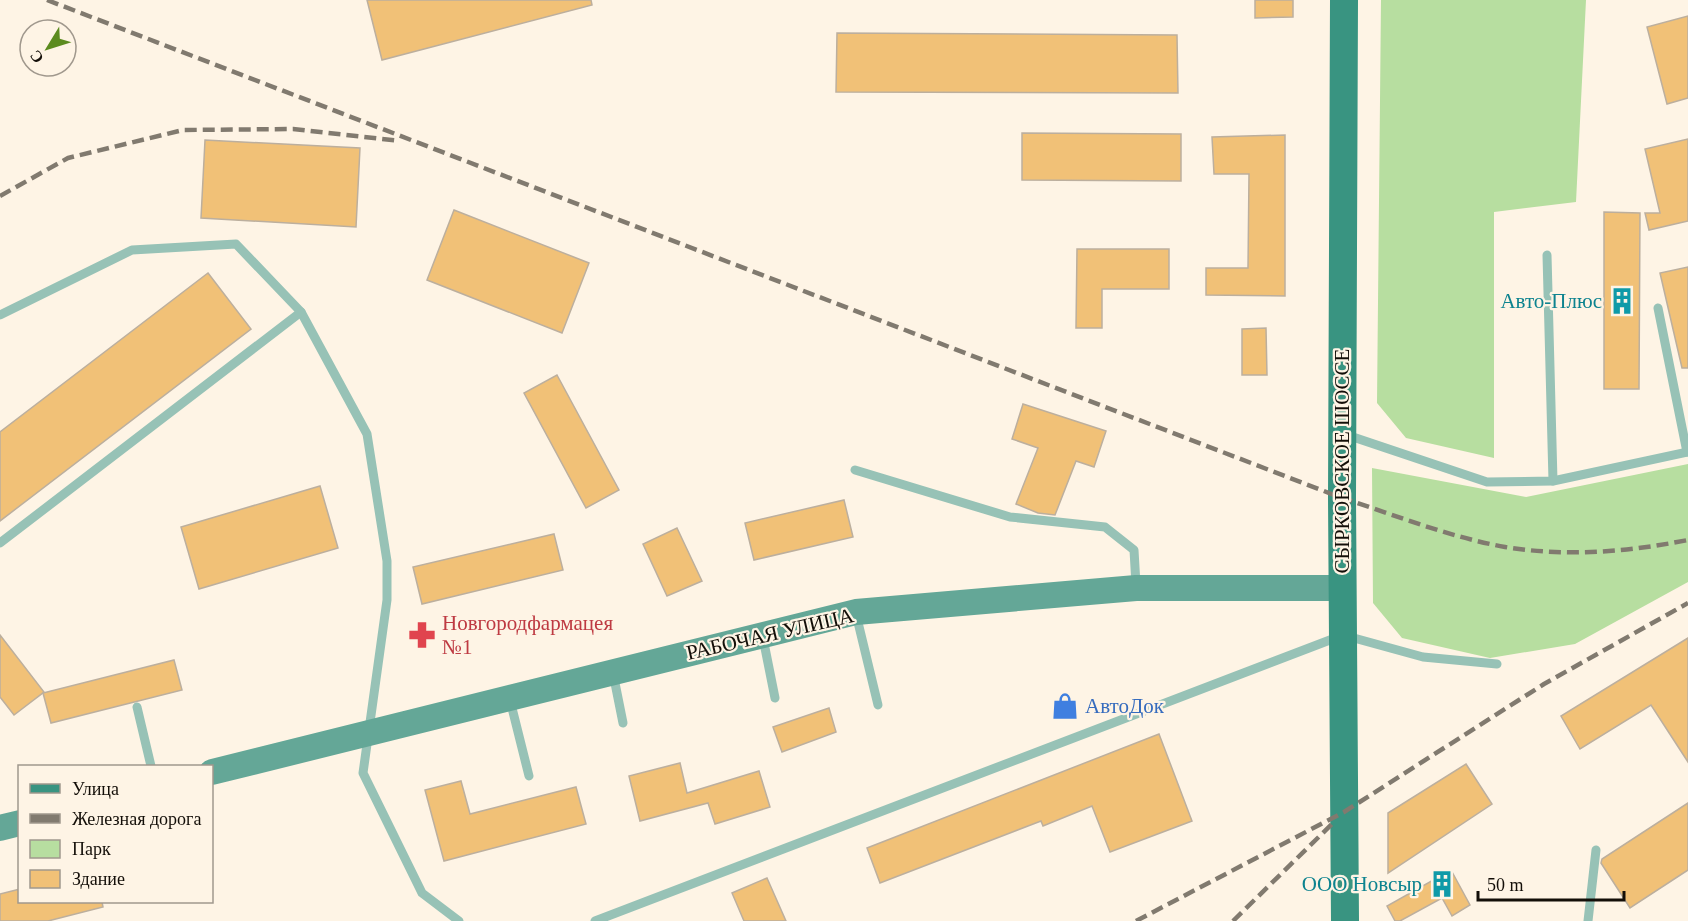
<svg xmlns="http://www.w3.org/2000/svg" width="1688" height="921" viewBox="0 0 1688 921" font-family="'Times New Roman',serif">
<style>
.green{fill:#b7dea0}
.building{fill:#f1c177;stroke:#bcaf9e;stroke-width:1.5}
.lines{fill:none;stroke-linecap:round;stroke-linejoin:round}
.lane{stroke:#97c2b6;stroke-width:9}
.secondary{stroke:#64a797;stroke-width:26}
.primary{stroke:#399481;stroke-width:28}
.rail{stroke:#817a6f;stroke-width:4.5;stroke-dasharray:12 6;stroke-linecap:butt}
.labels{text-anchor:middle;dominant-baseline:central;stroke-width:4.5;stroke-linejoin:round;paint-order:stroke}
.culture-label{font-size:21px;fill:#0d838f;stroke:#fef4e5;text-anchor:end}
.street-label{font-size:21px;fill:#130e08;stroke:#fef4e5}
.health-label{font-size:21px;fill:#be3a42;stroke:#fef4e5;text-anchor:start}
.shop-label{font-size:21px;fill:#366cbe;stroke:#fef4e5;text-anchor:start}
</style>
<rect width="100%" height="100%" fill="#fef4e5"/>
<!-- green -->
<g class="green">
<polygon points="1381,0 1586,0 1576,202 1494,212 1494,458 1406,438 1377,403"/>
<polygon points="1688,464 1688,582 1575,644 1490,658 1402,638 1373,603 1372,468 1526,497"/>
</g>
<!-- building -->
<g class="building">
<polygon points="367,0 591,0 592,5 382,60"/>
<polygon points="1255,0 1293,0 1293,17 1255,18"/>
<polygon points="1688,16 1688,98 1667,104 1647,27"/>
<polygon points="837,33 1177,35 1178,93 836,92"/>
<polygon points="1022,133 1181,134 1181,181 1022,180"/>
<polygon points="1285,135 1285,296 1206,295 1206,268 1248,268 1249,174 1214,174 1212,137"/>
<polygon points="1688,139 1688,221 1649,230 1645,213 1660,213 1645,149"/>
<polygon points="205,140 360,148 356,227 201,218"/>
<polygon points="454,210 589,263 562,333 427,280"/>
<polygon points="1604,212 1640,213 1639,389 1604,389"/>
<polygon points="1077,249 1169,249 1169,289 1102,289 1102,328 1076,328"/>
<polygon points="1688,267 1688,368 1682,368 1660,273"/>
<polygon points="208,273 251,329 0,521 0,432"/>
<polygon points="1266,328 1267,375 1242,375 1242,329"/>
<polygon points="557,375 619,490 586,508 524,393"/>
<polygon points="1023,404 1106,431 1094,467 1076,461 1055,515 1038,513 1016,504 1038,448 1012,439"/>
<polygon points="320,486 338,548 199,589 181,527"/>
<polygon points="844,500 853,537 754,560 745,523"/>
<polygon points="677,528 702,581 667,596 643,544"/>
<polygon points="554,534 563,570 422,604 413,567"/>
<polygon points="0,635 44,692 14,715 0,697"/>
<polygon points="1688,638 1688,762 1651,705 1580,749 1561,716"/>
<polygon points="174,660 182,690 51,723 43,693"/>
<polygon points="829,708 836,732 782,752 773,727"/>
<polygon points="1159,734 1192,821 1110,852 1092,806 1043,826 1041,821 880,883 867,848"/>
<polygon points="680,763 687,793 759,771 770,807 715,824 708,803 640,821 629,776"/>
<polygon points="1466,764 1492,804 1388,873 1388,813"/>
<polygon points="461,781 470,814 576,787 586,824 444,861 425,790"/>
<polygon points="1688,803 1688,870 1630,908 1601,863 1602,859"/>
<polygon points="1451,870 1470,905 1452,916 1442,898 1400,921 1395,921 1387,906"/>
<polygon points="767,878 786,921 744,921 732,893"/>
<polygon points="20,889 20,902 102,902 103,907 48,921 0,921 0,894"/>
</g>
<g class="lines">
<!-- lane -->
<g class="lane">
<polyline points="1547,255 1553,481"/>
<polyline points="1658,308 1687,452"/>
<polyline points="0,315 132,250 236,244 301,312 367,434 387,561 387,600 363,773 422,893 459,921"/>
<polyline points="1347,435 1487,482 1553,481 1688,452"/>
<polyline points="855,470 1010,517 1105,527 1134,550 1136,585"/>
<polyline points="0,543 301,312"/>
<polyline points="856,614 878,705"/>
<polyline points="763,638 775,698"/>
<polyline points="613,673 623,723"/>
<polyline points="510,700 529,776"/>
<polyline points="137,707 151,766"/>
<polyline points="595,921 1343,635 1423,657 1497,664"/>
<polyline points="1588,921 1596,850"/>
</g>
<!-- secondary -->
<g class="secondary">
<polyline points="212,772 856,612 1136,588 1343,588"/>
<polyline points="0,828 20,823"/>
</g>
<!-- primary -->
<polyline class="primary" points="1344,0 1342,498 1345,921"/>
<!-- rail -->
<g class="rail">
<path d="M47 0 1342 498C1395 515 1449 537 1505 547 1566 557 1627 552 1688 540"/>
<polyline points="0,196 68,158 183,130 293,129 400,141"/>
<polyline points="1136,921 1344,812 1544,684 1688,603"/>
<polyline points="1233,921 1334,822"/>
</g>
</g>
<!-- icons -->
<defs>
<symbol id="building-bare" viewBox="-9 -9 18 18"><path d="M-4-6H4V6H1V3H-1V6H-4ZM-2.5-4.3h1.7v1.8h-1.7ZM.8-4.3h1.7v1.8H.8ZM-2.5-1h1.7V.8h-1.7ZM.8-1h1.7V.8H.8Z" fill="#0f9aa8" stroke="#fef4e5" stroke-width="2.5" paint-order="stroke"/></symbol>
<symbol id="pharmacy-bare" viewBox="-9 -9 18 18"><path d="M-2-6h4v4h4v4h-4v4h-4v-4h-4v-4h4Z" fill="#e0444e" stroke="#fef4e5" stroke-width="2.5" paint-order="stroke"/></symbol>
<symbol id="shop-bare" viewBox="-9 -9 18 18"><path d="M-5-2.5h2.3a2.7 3.5 0 0 1 5.4 0H5L5.5 6h-11ZM-1.5-2.5h3a1.5 2.3 0 0 0-3 0Z" fill="#3f7fe0" stroke="#fef4e5" stroke-width="2.5" paint-order="stroke"/></symbol>
</defs>
<g fill-rule="evenodd">
<use href="#building-bare" x="1603" y="282" width="38" height="38"/>
<use href="#pharmacy-bare" x="403" y="616" width="38" height="38"/>
<use href="#shop-bare" x="1046" y="687" width="38" height="38"/>
<use href="#building-bare" x="1423" y="865" width="38" height="38"/>
</g>
<g class="labels">
<!-- culture labels -->
<g class="culture-label">
<text x="1602" y="301">Авто-Плюс</text>
<text x="1422" y="884">ООО Новсыр</text>
</g>
<!-- street labels -->
<g class="street-label">
<text transform="translate(1342 461) rotate(-90)">СЫРКОВСКОЕ ШОССЕ</text>
<text transform="translate(770 634) rotate(-13)">РАБОЧАЯ УЛИЦА</text>
</g>
<!-- health labels -->
<g class="health-label">
<text x="442" y="623">Новгородфармацея<tspan x="442" dy="24">№1</tspan></text>
</g>
<!-- shop labels -->
<g class="shop-label">
<text x="1085" y="706">АвтоДок</text>
</g>
</g>
<!-- legend -->
<rect x="18" y="765" width="195" height="138" fill="#fef4e5" stroke="#a0988d" stroke-width="1.5"/>
<rect x="30" y="784" width="30" height="9" fill="#399481" stroke="#a0988d" stroke-width="1.5"/>
<text x="72" y="795" font-size="18" fill="#130e08">Улица</text>
<rect x="30" y="814" width="30" height="9" fill="#817a6f" stroke="#a0988d" stroke-width="1.5"/>
<text x="72" y="825" font-size="18" fill="#130e08">Железная дорога</text>
<rect x="30" y="840" width="30" height="18" fill="#b7dea0" stroke="#a0988d" stroke-width="1.5"/>
<text x="72" y="855" font-size="18" fill="#130e08">Парк</text>
<rect x="30" y="870" width="30" height="18" fill="#f1c177" stroke="#a0988d" stroke-width="1.5"/>
<text x="72" y="885" font-size="18" fill="#130e08">Здание</text>
<!-- north arrow -->
<g transform="translate(48 48) rotate(232)"><circle r="28" fill="#fef4e5" stroke="#a0988d" stroke-width="1.5"/>
<path d="M0-4.5L10 22L0 15L-10 22Z" fill="#5c8b1f"/>
<text y="-9" font-size="16" font-weight="bold" text-anchor="middle" fill="#130e08">С</text>
</g>
<!-- scale -->
<path d="M1478 891v9h146v-9" fill="none" stroke="#130e08" stroke-width="3"/>
<text x="1487" y="891" font-size="18" fill="#130e08" stroke="#fef4e5" stroke-width="4.5" paint-order="stroke">50 m</text>
</svg>
